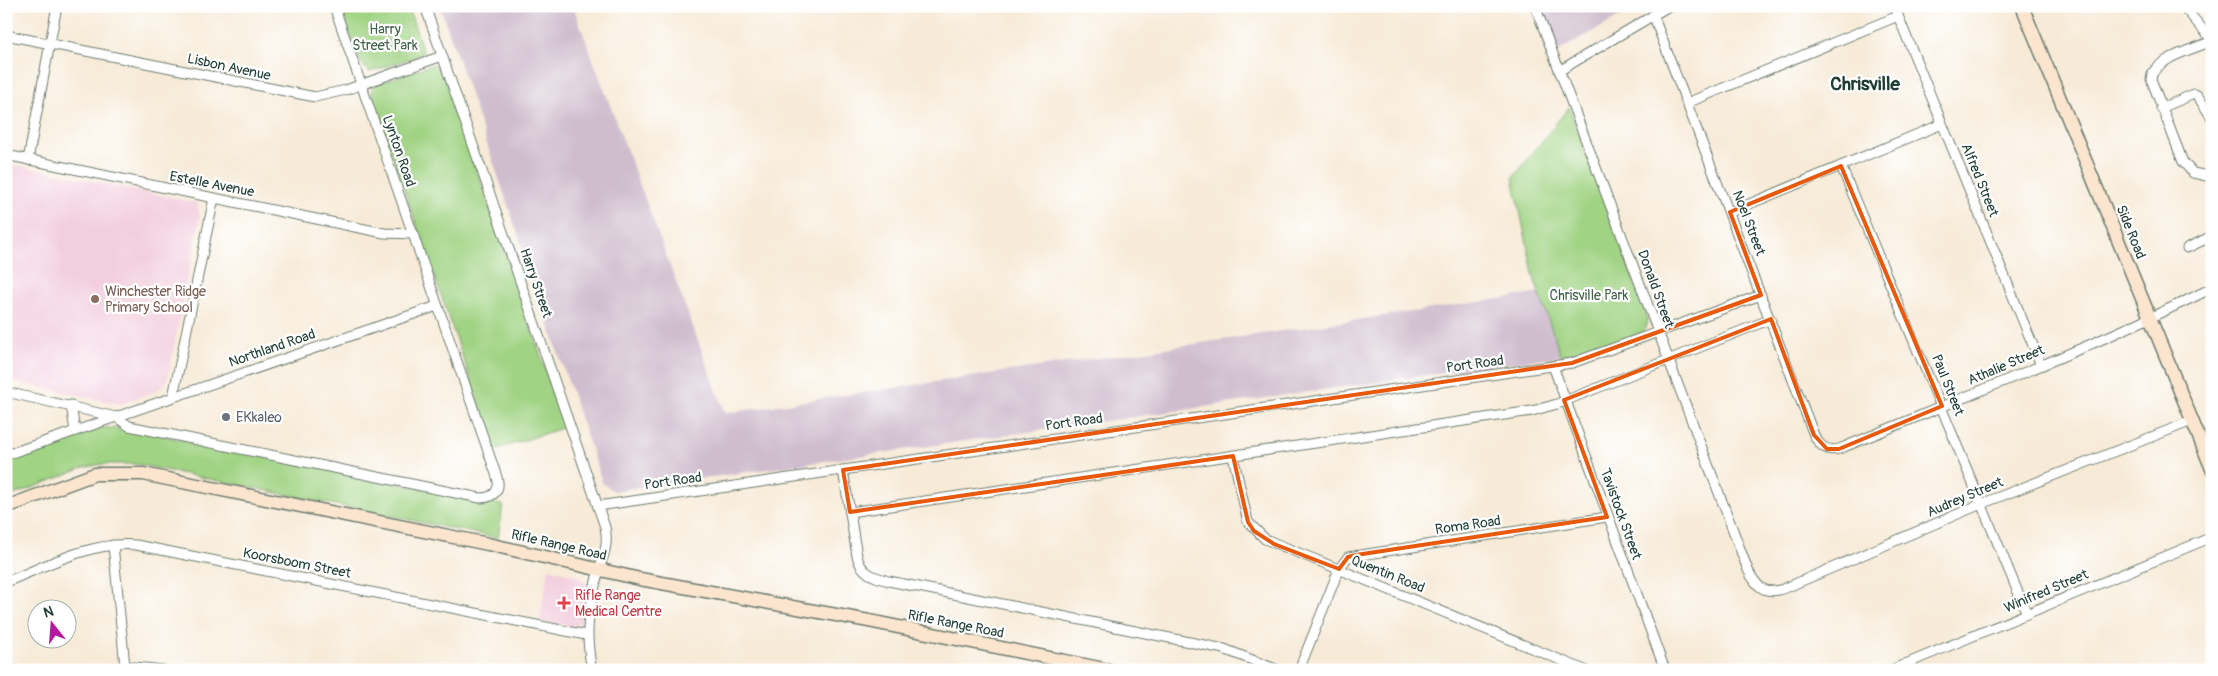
<svg xmlns="http://www.w3.org/2000/svg" width="2218" height="676" viewBox="0 0 2218 676" font-family="Pangolin,sans-serif">
<style>
.built{fill:#f3cfde}
.industrial{fill:#cfbdce}
.green{fill:#a0d383;stroke:#60885c}
.lines{fill:none;stroke-linecap:round;stroke-linejoin:round}
.street-casing{stroke:#6b7a6d;stroke-width:11}
.secondary-casing{stroke:#6b7a6d;stroke-width:15}
.street{stroke:#fff;stroke-width:9}
.secondary{stroke:#fbe5cf;stroke-width:12}
.marked{fill:none;stroke:#e8590c;stroke-width:4;stroke-linejoin:round}
.education-dot{fill:#8d6e63;stroke:#fff;stroke-width:2}
.worship-dot{fill:#6b7280;stroke:#fff;stroke-width:2}
.health-dot{fill:#e0444e;stroke:#fff;stroke-width:2}
.labels{text-anchor:middle;dominant-baseline:central;stroke-width:4.5;stroke-linejoin:round;paint-order:stroke}
.park-label{font-size:14px;fill:#3f6248;stroke:#fff}
.street-label{font-size:14px;fill:#1f3d34;stroke:#fff}
.education-label{font-size:14px;fill:#785e54;stroke:#fff;text-anchor:start}
.worship-label{font-size:14px;fill:#5b616d;stroke:#fff;text-anchor:start}
.health-label{font-size:14px;fill:#be3a42;stroke:#fff;text-anchor:start}
.district-label{font-size:19px;font-weight:bold;fill:#1f3d34;stroke:#fff}
</style>
<rect width="100%" height="100%" fill="#fff"/>
<filter id="ink" filterUnits="userSpaceOnUse"><feTurbulence type="fractalNoise" baseFrequency=".02" numOctaves="2"/><feDisplacementMap in="SourceGraphic" scale="10" xChannelSelector="R" yChannelSelector="G"/><feConvolveMatrix kernelMatrix="1 2 1 2 8 2 1 2 1" color-interpolation-filters="sRGB"/></filter>
<filter id="wash" filterUnits="userSpaceOnUse"><feTurbulence type="fractalNoise" baseFrequency=".0096" numOctaves="4" result="noise"/><feDisplacementMap in="SourceGraphic" scale="20" xChannelSelector="R" yChannelSelector="G"/><feGaussianBlur stdDeviation="1.12" result="paint"/><feColorMatrix in="noise" values="0 0 0 0 0 0 0 0 0 0 0 0 0 0 0 0 0 1.4 0 .05"/><feComposite in="paint" operator="in"/></filter>
<g filter="url(#wash)">
<rect width="100%" height="100%" fill="#f7ebd8"/>
<!-- built -->
<g class="built">
<polygon points="6,163 197,203 200,218 167,381 157,391 120,404 6,380"/>
<polygon points="549,568 577,576 589,585 581,622 574,627 539,621"/>
</g>
<!-- industrial -->
<g class="industrial">
<polygon points="440,6 573,6 725,413 1540,293 1561,356 614,491 603,484"/>
<polygon points="1533,6 1639,6 1553,54"/>
</g>
<!-- green -->
<g class="green">
<path d="M341 6H408L424 54 370 72C355 63 347 23 341 6Z"/>
<polygon points="433,64 443,71 565,427 495,450 372,97 372,88 378,84"/>
<path d="M1569 107 1647 317C1648 321 1648 325 1645 329 1638 340 1576 353 1561 356L1534 278 1513 178Z"/>
<polygon points="97,427 134,430 503,505 498,538 136,464 102,464 83,468 6,498 6,460"/>
</g>
</g>
<g filter="url(#ink)">
<g class="lines">
<defs>
<g id="street">
<path d="M425 6 605 527C609 547 603 554 598 573 589 609 584 632 592 670"/>
<path d="M1535 6 1748 570C1756 586 1764 595 1783 589L1981 504 2192 421"/>
<polyline points="1894,6 2041,365"/>
<polyline points="2183,6 2212,40"/>
<path d="M1653 15 1814 435C1819 445 1826 452 1839 449 1964 397 2091 348 2212 288"/>
<polyline points="6,35 315,97 346,90 442,56"/>
<path d="M2212 41C2194 49 2153 59 2151 79L2183 162 2193 173 2212 177"/>
<polyline points="1559,71 1669,6"/>
<polyline points="1687,103 1898,16"/>
<polyline points="2161,108 2194,94 2197,95 2212,118"/>
<polyline points="6,155 384,233 414,234"/>
<polyline points="28,160 57,6"/>
<polyline points="1841,166 2027,614"/>
<polyline points="1730,212 1942,124"/>
<polyline points="2187,248 2212,236"/>
<polyline points="1553,366 1665,670"/>
<path d="M6 392 116 417 129 426 480 498C494 498 501 490 497 477L334 6"/>
<polyline points="173,397 214,198"/>
<polyline points="71,405 75,431"/>
<polyline points="6,455 437,306"/>
<polyline points="1233,456 1248,522 1265,539 1585,670"/>
<path d="M843 470 857 556C861 573 873 577 889 581L1224 649 1278 670"/>
<polyline points="598,506 1572,363 1761,295"/>
<polyline points="850,512 1532,411 1557,404 1771,319"/>
<polyline points="113,545 125,666"/>
<path d="M6 582C46 566 91 541 136 545L586 635"/>
<polyline points="108,670 125,666 163,670"/>
<polyline points="1299,670 1339,569 1348,557 1607,517"/>
<polyline points="1891,670 2212,537"/>
</g>
<g id="secondary">
<polyline points="2022,6 2212,469"/>
<polyline points="6,507 95,474 143,474 488,544 640,579 869,621 1109,670"/>
</g>
</defs>
<!-- street casing -->
<use href="#street" class="street-casing"/>
<!-- secondary casing -->
<use href="#secondary" class="secondary-casing"/>
<!-- street -->
<use href="#street" class="street"/>
<!-- secondary -->
<use href="#secondary" class="secondary"/>
</g>
</g>
<!-- marked area -->
<path class="marked" d="M1841 166 1942 406 1839 449H1827L1814 435 1771 319 1564 400 1607 517 1356 555 1348 557 1339 569 1274 544 1254 531 1248 522 1233 456 850 512 843 470 1572 363 1761 295 1730 212Z"/>
<!-- markers -->
<circle class="education-dot" cx="95" cy="299" r="5"/>
<circle class="worship-dot" cx="226" cy="417" r="5"/>
<path class="health-dot" d="M561.5 595.5h5v5h5v5h-5v5h-5v-5h-5v-5h5z"/>
<g class="labels">
<!-- park labels -->
<g class="park-label">
<text x="385" y="29">Harry<tspan x="385" dy="16">Street Park</tspan></text>
<text x="1589" y="295">Chrisville Park</text>
</g>
<!-- street labels -->
<g class="street-label">
<text transform="translate(229 67) rotate(12)">Lisbon Avenue</text>
<text transform="translate(399 151) rotate(71)">Lynton Road</text>
<text transform="translate(1980 180) rotate(68)">Alfred Street</text>
<text transform="translate(212 184) rotate(11)">Estelle Avenue</text>
<text transform="translate(1749 223) rotate(69)">Noel Street</text>
<text transform="translate(2131 232) rotate(68)">Side Road</text>
<text transform="translate(536 283) rotate(71)">Harry Street</text>
<text transform="translate(1656 289) rotate(70)">Donald Street</text>
<text transform="translate(272 348) rotate(-19)">Northland Road</text>
<text transform="translate(1475 364) rotate(-8)">Port Road</text>
<text transform="translate(2006 365) rotate(-23)">Athalie Street</text>
<text transform="translate(1948 385) rotate(68)">Paul Street</text>
<text transform="translate(1074 422) rotate(-8)">Port Road</text>
<text transform="translate(673 481) rotate(-8)">Port Road</text>
<text transform="translate(1965 497) rotate(-23)">Audrey Street</text>
<text transform="translate(1621 514) rotate(70)">Tavistock Street</text>
<text transform="translate(1468 525) rotate(-8)">Roma Road</text>
<text transform="translate(559 545) rotate(13)">Rifle Range Road</text>
<text transform="translate(297 563) rotate(11)">Koorsboom Street</text>
<text transform="translate(1388 574) rotate(22)">Quentin Road</text>
<text transform="translate(2046 591) rotate(-23)">Winifred Street</text>
<text transform="translate(956 624) rotate(11)">Rifle Range Road</text>
</g>
<!-- education labels -->
<g class="education-label">
<text x="105" y="291">Winchester Ridge<tspan x="105" dy="16">Primary School</tspan></text>
</g>
<!-- worship labels -->
<g class="worship-label">
<text x="236" y="417">EKkaleo</text>
</g>
<!-- health labels -->
<g class="health-label">
<text x="575" y="595">Rifle Range<tspan x="575" dy="16">Medical Centre</tspan></text>
</g>
<!-- district labels -->
<g class="district-label">
<text x="1865" y="84">Chrisville</text>
</g>
</g>
<!-- margin -->
<rect width="2218" height="676" fill="none" stroke="#fff" stroke-width="25"/>
<!-- north arrow -->
<g transform="translate(52 624) rotate(343)"><circle r="24" fill="#ffffff" stroke="#a5b1ae"/>
<path d="M0-4L9 19L0 12L-9 19Z" fill="#b5179e"/>
<text y="-8" font-size="14" font-weight="bold" text-anchor="middle" fill="#1f3d34">N</text>
</g>
</svg>
